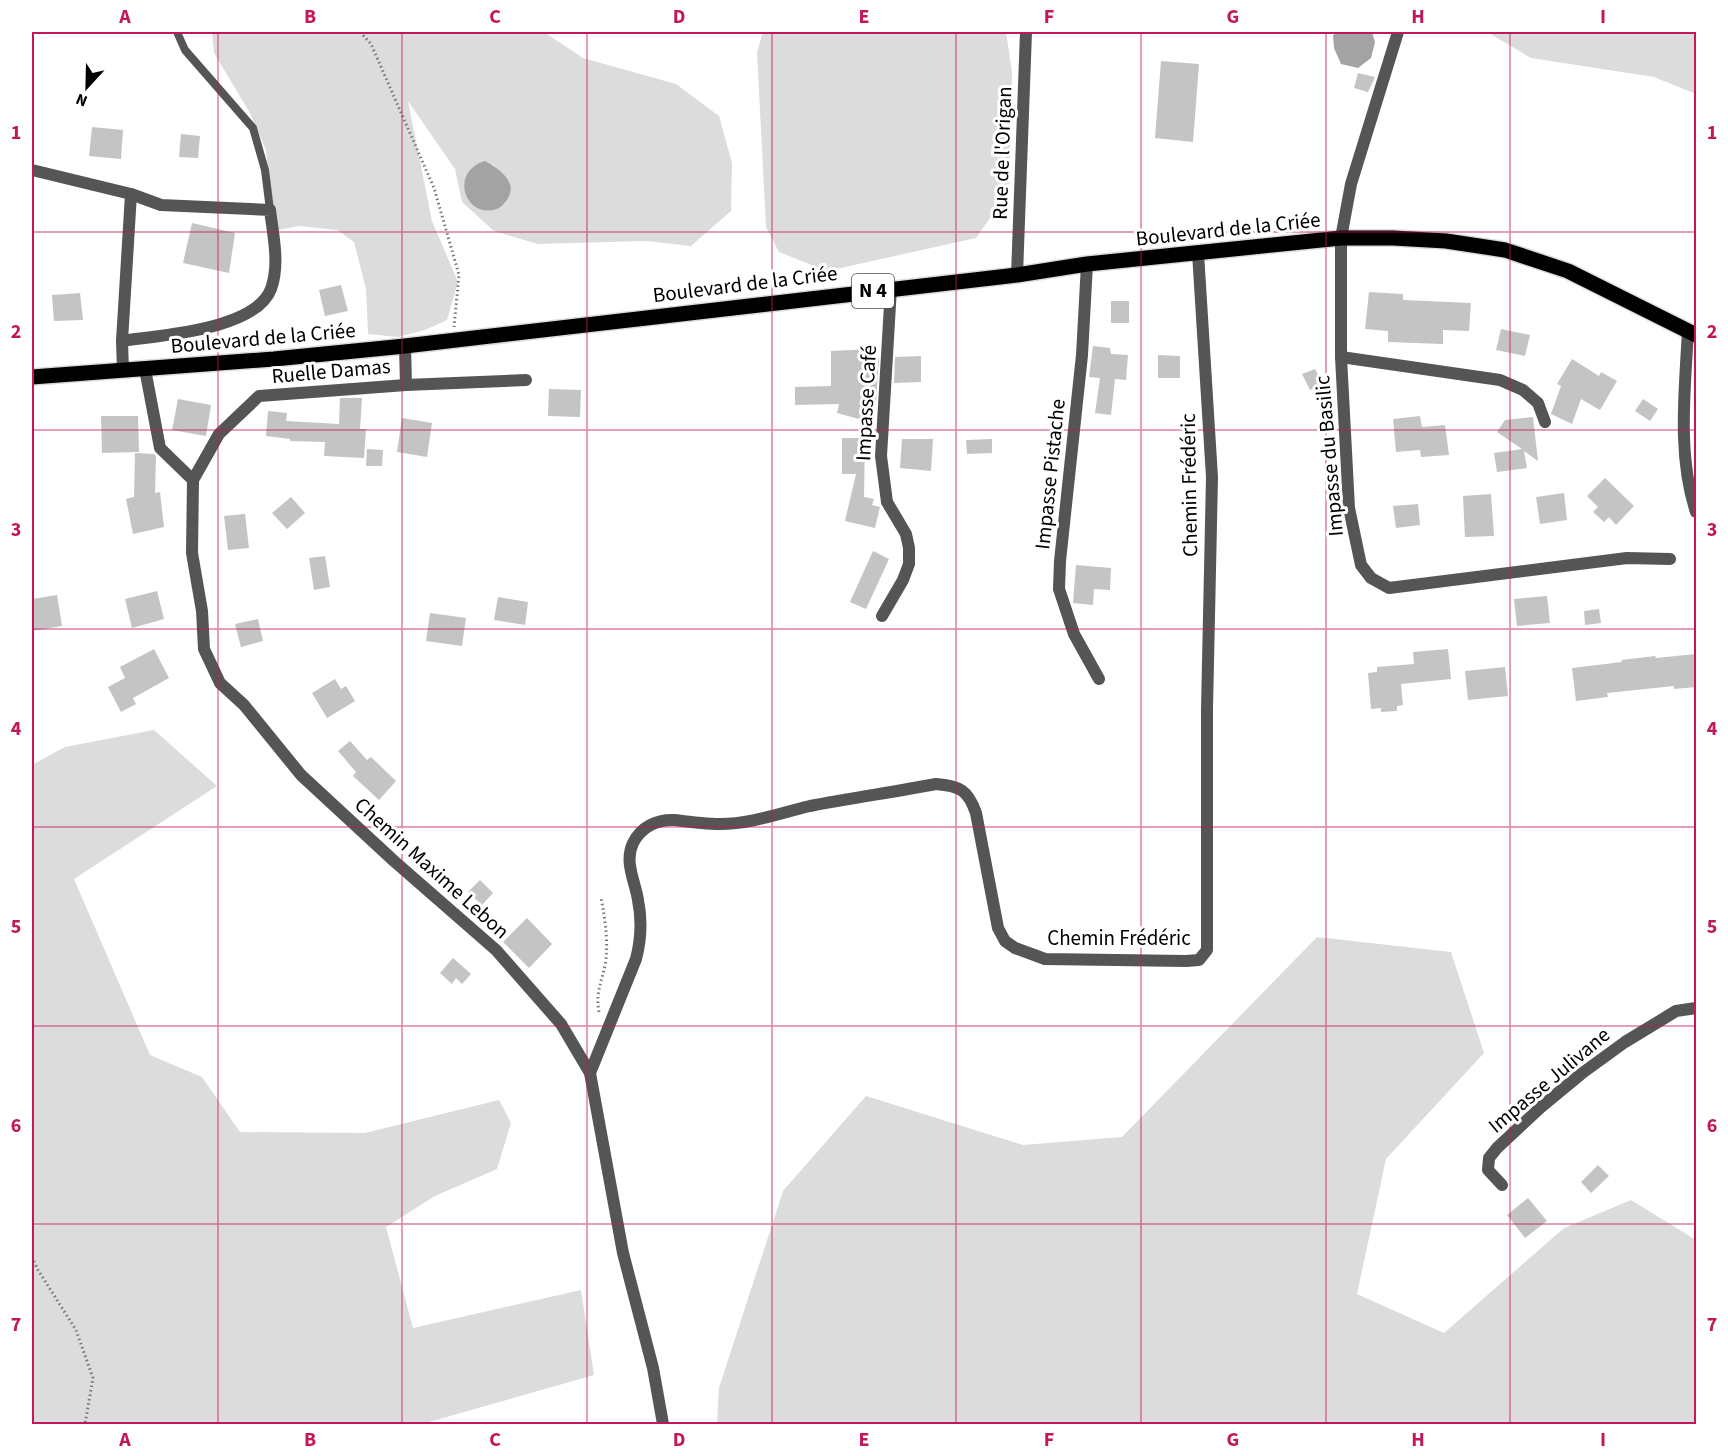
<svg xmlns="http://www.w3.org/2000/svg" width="1728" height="1456" viewBox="0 0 1728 1456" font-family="'Source Sans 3',sans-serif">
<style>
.green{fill:#dcdcdc;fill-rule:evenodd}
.water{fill:#a3a3a3}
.building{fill:#c4c4c4}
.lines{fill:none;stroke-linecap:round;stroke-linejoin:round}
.primary-casing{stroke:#dbdbdb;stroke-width:18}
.path{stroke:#777;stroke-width:3;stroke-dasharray:1.5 3;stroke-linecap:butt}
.lane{stroke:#555;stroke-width:8}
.street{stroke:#555;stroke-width:12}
.primary{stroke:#000;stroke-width:15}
.grid{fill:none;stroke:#c2185b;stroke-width:1.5;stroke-opacity:0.55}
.labels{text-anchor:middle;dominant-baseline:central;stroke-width:6;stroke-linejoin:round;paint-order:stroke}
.shield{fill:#fff;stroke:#4c4c4c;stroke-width:1.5}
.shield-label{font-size:20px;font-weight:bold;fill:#000}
.street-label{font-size:21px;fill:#000;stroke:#fff}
.neatline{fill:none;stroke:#c2185b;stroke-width:2}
.grid-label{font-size:20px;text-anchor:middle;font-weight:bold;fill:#c2185b}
</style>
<rect width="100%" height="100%" fill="#fff"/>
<!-- green -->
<g class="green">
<path d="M212 32H544L583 58 676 84 719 116 732 163 731 211 691 246 646 241 538 244 494 231 462 202 455 169 408 101 432 221 458 282 447 320 425 330 398 337 368 334 366 289 354 242 337 230 299 226 278 230 270 193 266 150 250 113 214 53ZM492 164C506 178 513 182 506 203L480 209 477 206Z"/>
<polygon points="763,32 1006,32 1012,72 1009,191 976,238 827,271 779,252 766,227 757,52"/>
<polygon points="1487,32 1696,32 1696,94 1654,77 1531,58"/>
<polygon points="154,730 217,786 74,879 150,1055 202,1077 240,1132 365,1133 499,1100 511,1123 497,1169 435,1196 386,1227 413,1328 581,1290 594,1375 422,1424 32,1424 32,765 65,747"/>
<polygon points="1317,937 1451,952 1484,1053 1386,1159 1357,1294 1444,1333 1564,1228 1631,1200 1696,1240 1696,1424 717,1424 719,1388 783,1191 866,1096 1023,1145 1122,1137"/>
</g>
<!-- water -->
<g class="water">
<polygon points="1339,32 1372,32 1375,42 1371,58 1358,68 1341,64 1334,48 1333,35"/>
<path d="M485 161C493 165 506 174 509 182 515 192 504 209 493 210 464 216 450 171 485 161Z"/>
</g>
<!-- building -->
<g class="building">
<polygon points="1161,61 1199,64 1193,142 1155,138"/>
<polygon points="1358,73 1375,77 1368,92 1354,88"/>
<polygon points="92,127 123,130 121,159 89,156"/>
<polygon points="181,134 200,136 198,158 179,157"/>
<polygon points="192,223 235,233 229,273 183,263"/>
<polygon points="341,285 348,311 325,316 319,290"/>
<polygon points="1369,292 1403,294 1403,300 1471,303 1469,331 1443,330 1443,344 1388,342 1388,331 1365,329"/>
<polygon points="80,293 83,320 54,321 52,295"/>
<rect x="1111" y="301" width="18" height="22"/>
<polygon points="1501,329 1530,335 1525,356 1496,350"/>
<polygon points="1093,346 1110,348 1111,354 1128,355 1126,380 1115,379 1111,415 1095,413 1100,378 1089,377"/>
<polygon points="870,349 876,358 879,358 876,403 870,422 837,413 839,404 795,405 795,387 831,386 831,351"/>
<polygon points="1158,355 1180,356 1180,378 1158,378"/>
<polygon points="921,356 921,382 894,383 895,357"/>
<polygon points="1572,359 1599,376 1601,372 1617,381 1600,410 1581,399 1572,424 1551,414 1561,386 1557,384"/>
<polygon points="1315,369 1323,384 1310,390 1302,374"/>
<polygon points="549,389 581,390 580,417 548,416"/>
<polygon points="340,398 362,398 360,429 366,429 364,458 324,456 325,442 290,441 290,439 266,436 268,411 287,413 286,421 339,424"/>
<polygon points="178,399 211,405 206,436 172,430"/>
<polygon points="1643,399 1658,409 1650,421 1635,411"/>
<polygon points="101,416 138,416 139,452 102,453"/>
<polygon points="1420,416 1422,427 1445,425 1449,455 1421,457 1420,450 1396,452 1393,419"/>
<polygon points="1533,417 1538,461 1524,451 1527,468 1497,472 1494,453 1522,449 1497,432 1505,420"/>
<polygon points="402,418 432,423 427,457 397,452"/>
<polygon points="842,438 865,438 864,497 874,499 872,505 880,507 875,528 845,521 856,474 842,474"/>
<polygon points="902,439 933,439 931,471 900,468"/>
<polygon points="992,439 992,453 967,454 966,440"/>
<polygon points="367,449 383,450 382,466 366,466"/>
<polygon points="135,453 154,454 156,456 155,493 160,492 164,527 133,534 126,499 134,497"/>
<polygon points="1605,478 1634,506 1616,525 1609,517 1604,522 1593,512 1598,507 1587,496"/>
<polygon points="1564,493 1567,520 1540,524 1536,497"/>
<polygon points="1491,494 1494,536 1465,537 1463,496"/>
<polygon points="291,497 305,513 287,529 272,513"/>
<polygon points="1418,504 1420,525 1396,528 1393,506"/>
<polygon points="245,514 249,548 228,550 224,516"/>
<polygon points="873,551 889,559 866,609 850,602"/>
<polygon points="325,556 330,587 314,590 309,558"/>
<polygon points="1076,565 1111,568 1110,590 1094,589 1093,605 1073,603"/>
<polygon points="157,591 164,619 132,628 125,599"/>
<polygon points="57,595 62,626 32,631 32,599"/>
<polygon points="1547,596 1550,623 1517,626 1514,599"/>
<polygon points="498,597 528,602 525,625 494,620"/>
<polygon points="1599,609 1601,623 1585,625 1584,611"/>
<polygon points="430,613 466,618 462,646 426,641"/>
<polygon points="258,619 263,641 241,647 235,624"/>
<polygon points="154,649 169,678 133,698 136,704 121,712 108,687 125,678 120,667"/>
<polygon points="1448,649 1451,679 1401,684 1403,705 1397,706 1397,711 1381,712 1381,708 1371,709 1368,673 1377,672 1377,667 1414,664 1413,652"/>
<polygon points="1696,654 1696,687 1674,689 1674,686 1607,693 1608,697 1576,701 1572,668 1622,662 1621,660 1655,656 1656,658"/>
<polygon points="1505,667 1508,696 1468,700 1465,671"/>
<polygon points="335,679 341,689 346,686 355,701 327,718 312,693"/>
<polygon points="350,741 367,760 371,757 396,781 379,800 353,776 356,772 338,751"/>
<polygon points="480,880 493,893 482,905 468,892"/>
<polygon points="527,918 552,944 529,968 503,942"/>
<polygon points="453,958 471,974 462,984 456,978 452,984 440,973"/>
<polygon points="1598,1165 1609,1176 1591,1193 1581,1182"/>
<polygon points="1528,1198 1547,1221 1525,1238 1507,1215"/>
</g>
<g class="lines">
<defs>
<polyline id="primary" points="32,377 274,359 405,346 1017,275 1087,264 1341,238 1393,238 1446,241 1505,250 1568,271 1696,335"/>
</defs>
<!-- primary casing -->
<use href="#primary" class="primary-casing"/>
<!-- path -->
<g class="path">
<polyline points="360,32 371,44 434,188 459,275 454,327"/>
<path d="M599 1012C595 991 603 980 606 960 608 939 605 918 601 898"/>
<polyline points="32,1257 38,1270 76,1330 93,1378 85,1424"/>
</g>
<!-- lane -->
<polyline class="lane" points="177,32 185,50 253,128 265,170 270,210"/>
<!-- street -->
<g class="street">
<polyline points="1398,32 1351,184 1341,238 1341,357 1349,508 1361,565 1371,578 1389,588 1627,558 1670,559"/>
<polyline points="32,170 131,194 122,341 123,371"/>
<polyline points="1087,264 1082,355 1060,561 1059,589 1074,634 1099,679"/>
<polyline points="1017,275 1026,32"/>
<path d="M1688 330C1685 390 1677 455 1696 512"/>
<path d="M122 341C161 335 255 330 271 289 280 264 273 235 270 210L161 205 131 194"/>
<polyline points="405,346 406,385"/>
<polyline points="1341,357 1500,380 1523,390 1538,403 1545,422"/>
<polyline points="145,369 160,448 193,480 192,553 202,611 204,649 220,683 244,705 301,775 394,861 496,950 561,1024 590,1073 623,1253 653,1368 663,1424"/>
<polyline points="193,480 219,434 259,396 406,385 526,380"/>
<polyline points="882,616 903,580 909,564 909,548 906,534 887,502 881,456 891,288"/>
<path d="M590 1073 636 959C641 940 642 920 638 900 635 881 624 862 633 843 641 827 657 819 675 820 690 822 705 824 720 824 751 824 780 813 810 806 851 798 894 792 936 784 960 786 968 790 976 813L998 928 1005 941 1015 948 1045 959 1186 961 1199 960 1207 950V709L1212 477 1198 253"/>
<polyline points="1502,1185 1488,1170 1489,1158 1497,1148 1541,1107 1581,1074 1625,1042 1676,1011 1696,1008"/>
</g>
<!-- primary -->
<use href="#primary" class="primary"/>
</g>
<!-- grid -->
<path class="grid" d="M218 32V1424M402 32V1424M587 32V1424M772 32V1424M956 32V1424M1141 32V1424M1326 32V1424M1510 32V1424M32 232H1696M32 430H1696M32 629H1696M32 827H1696M32 1026H1696M32 1224H1696"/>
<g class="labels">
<!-- shield labels -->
<rect class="shield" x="852" y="274" width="42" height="34" rx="4.5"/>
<g class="shield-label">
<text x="873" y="291">N 4</text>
</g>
<!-- street labels -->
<g class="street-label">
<text transform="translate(1002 153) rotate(-88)">Rue de l'Origan</text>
<text transform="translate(1228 229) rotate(-6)">Boulevard de la Criée</text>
<text transform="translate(745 284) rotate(-7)">Boulevard de la Criée</text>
<text transform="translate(263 338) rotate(-5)">Boulevard de la Criée</text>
<text transform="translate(331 371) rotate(-5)">Ruelle Damas</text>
<text transform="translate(866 403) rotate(-87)">Impasse Café</text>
<text transform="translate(1329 456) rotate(-95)">Impasse du Basilic</text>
<text transform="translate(1050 474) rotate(-84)">Impasse Pistache</text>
<text transform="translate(1189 485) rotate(-91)">Chemin Frédéric</text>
<text transform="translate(432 868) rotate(42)">Chemin Maxime Lebon</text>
<text x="1119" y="938">Chemin Frédéric</text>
<text transform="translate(1549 1080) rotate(-40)">Impasse Julivane</text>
</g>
</g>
<!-- border -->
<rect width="1728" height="1456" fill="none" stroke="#ffffff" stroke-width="66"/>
<!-- north arrow -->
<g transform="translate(87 87) rotate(202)" stroke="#ffffff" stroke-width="4.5" paint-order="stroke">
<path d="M0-4.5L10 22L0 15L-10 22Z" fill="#000000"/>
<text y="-9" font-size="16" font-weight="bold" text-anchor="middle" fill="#000000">N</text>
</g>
<rect x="33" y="33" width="1662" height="1390" class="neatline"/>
<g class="grid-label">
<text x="125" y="23">A</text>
<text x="310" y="23">B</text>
<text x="495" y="23">C</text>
<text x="679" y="23">D</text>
<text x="864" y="23">E</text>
<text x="1049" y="23">F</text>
<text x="1233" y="23">G</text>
<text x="1418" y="23">H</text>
<text x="1603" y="23">I</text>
<text x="16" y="139">1</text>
<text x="1712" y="139">1</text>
<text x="16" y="338">2</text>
<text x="1712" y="338">2</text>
<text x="16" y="536">3</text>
<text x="1712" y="536">3</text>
<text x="16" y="735">4</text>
<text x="1712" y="735">4</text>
<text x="16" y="933">5</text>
<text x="1712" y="933">5</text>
<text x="16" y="1132">6</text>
<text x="1712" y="1132">6</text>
<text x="16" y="1331">7</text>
<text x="1712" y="1331">7</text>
<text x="125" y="1446">A</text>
<text x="310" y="1446">B</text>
<text x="495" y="1446">C</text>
<text x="679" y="1446">D</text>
<text x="864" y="1446">E</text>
<text x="1049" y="1446">F</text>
<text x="1233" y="1446">G</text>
<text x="1418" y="1446">H</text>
<text x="1603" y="1446">I</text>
</g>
</svg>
